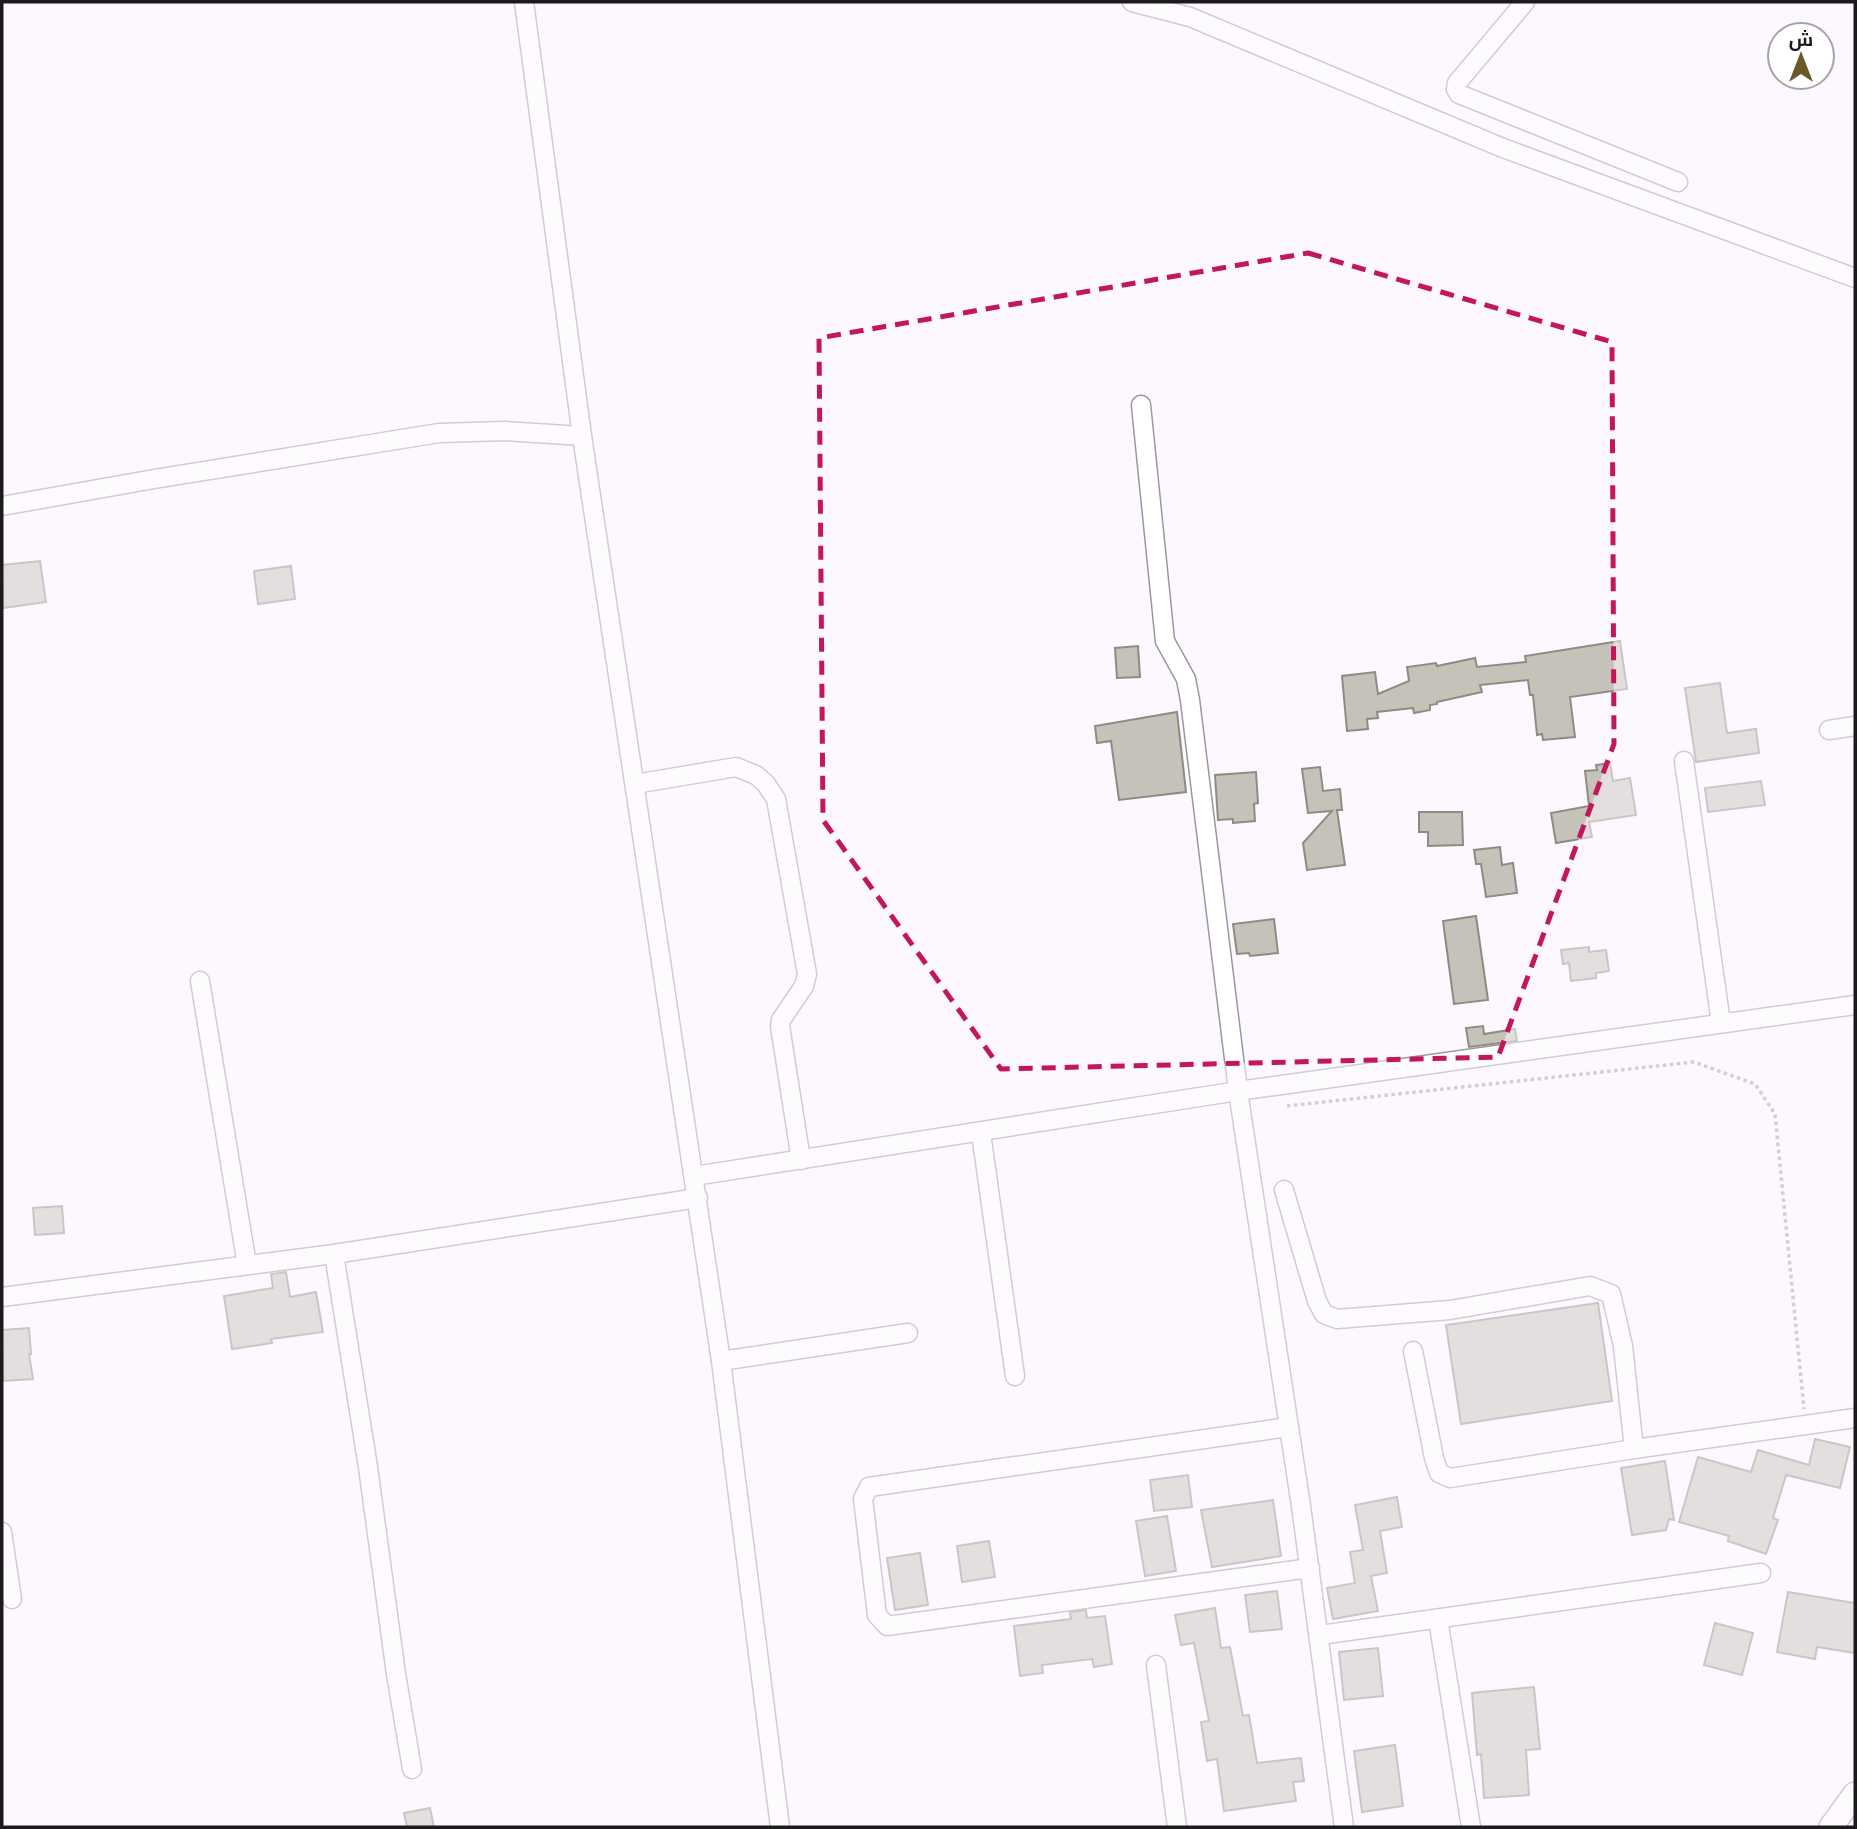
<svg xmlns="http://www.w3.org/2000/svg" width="1857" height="1829" viewBox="0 0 1857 1829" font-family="'PT Sans Narrow',Cairo,sans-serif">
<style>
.building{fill:#c5c2b9;stroke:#8e8b82;stroke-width:2}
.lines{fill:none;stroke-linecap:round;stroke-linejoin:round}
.minor-casing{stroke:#9c979f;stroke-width:21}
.tertiary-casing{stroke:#9c979f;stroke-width:26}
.path{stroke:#a09ca2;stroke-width:3.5;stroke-dasharray:3.5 3.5;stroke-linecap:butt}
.minor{stroke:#fff;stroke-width:18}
.tertiary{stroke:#fff;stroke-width:23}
.marked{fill:none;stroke:#c2185b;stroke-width:5;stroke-dasharray:14 9;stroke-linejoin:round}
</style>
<rect width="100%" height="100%" fill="#fdf8ff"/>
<!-- building -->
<g class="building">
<polygon points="40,561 46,602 3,608 2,565"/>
<polygon points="291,566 295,599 258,604 254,571"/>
<polygon points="1620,641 1627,689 1570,697 1575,737 1543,740 1542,734 1537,735 1533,695 1530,695 1528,680 1480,685 1482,692 1437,702 1437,704 1430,705 1430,710 1414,713 1413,708 1377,712 1378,718 1367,719 1368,729 1347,731 1342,676 1375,672 1378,694 1409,681 1407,667 1436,663 1437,666 1475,658 1477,667 1526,662 1525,656"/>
<polygon points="1138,646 1140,677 1117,678 1115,648"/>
<polygon points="1720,683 1727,733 1756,729 1759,753 1696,762 1685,688"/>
<polygon points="1177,712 1186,792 1119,800 1111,741 1097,743 1095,726"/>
<polygon points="1610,763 1613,781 1630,778 1636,815 1589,822 1592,837 1556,843 1551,813 1589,806 1585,771 1597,770 1596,765"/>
<polygon points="1320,767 1323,791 1340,789 1342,810 1337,810 1345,865 1307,870 1303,843 1332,811 1308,813 1302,769"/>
<polygon points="1256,772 1258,803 1254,804 1255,821 1233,823 1233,819 1218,820 1215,775"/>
<polygon points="1761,781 1765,805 1708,812 1705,788"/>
<polygon points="1419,812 1462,812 1463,845 1428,846 1428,832 1419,832"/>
<polygon points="1500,847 1502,865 1513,863 1517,893 1486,897 1481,864 1476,864 1474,850"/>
<polygon points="1476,916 1488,1000 1454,1004 1443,921"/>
<polygon points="1274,919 1278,953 1250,956 1249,953 1237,954 1233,924"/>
<polygon points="1589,947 1589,952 1606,950 1609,971 1596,973 1596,978 1571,981 1569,963 1563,964 1561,950"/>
<polygon points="1483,1026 1484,1034 1515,1029 1517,1041 1469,1047 1466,1028"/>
<polygon points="62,1206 64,1233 35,1235 33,1208"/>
<polygon points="286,1272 290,1297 316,1292 323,1332 271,1339 272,1343 232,1349 224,1296 273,1288 271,1274"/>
<polygon points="1598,1303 1612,1401 1461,1424 1446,1325"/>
<polygon points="29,1328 31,1354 29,1354 33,1379 3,1381 2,1330"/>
<polygon points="1815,1439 1850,1447 1840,1488 1786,1475 1773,1518 1778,1520 1766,1554 1728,1541 1729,1536 1679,1522 1698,1457 1751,1472 1758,1450 1809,1465"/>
<polygon points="1665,1461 1674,1520 1669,1519 1666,1530 1632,1535 1621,1468"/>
<polygon points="1188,1475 1192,1507 1154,1511 1150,1480"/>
<polygon points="1397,1497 1402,1527 1380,1531 1387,1573 1371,1576 1378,1611 1333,1619 1327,1588 1355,1583 1350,1552 1363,1550 1355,1505"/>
<polygon points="1273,1500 1281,1556 1212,1567 1201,1510"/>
<polygon points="1167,1516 1176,1571 1145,1576 1136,1521"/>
<polygon points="989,1541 995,1577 962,1582 957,1546"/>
<polygon points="920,1553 928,1605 895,1610 887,1558"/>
<polygon points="1277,1591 1282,1629 1250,1632 1245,1595"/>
<polygon points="1788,1592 1855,1603 1855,1653 1817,1647 1815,1659 1777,1652"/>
<polygon points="1215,1608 1221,1648 1230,1647 1243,1716 1249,1715 1257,1763 1301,1758 1304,1781 1293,1782 1296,1801 1224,1811 1217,1759 1207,1761 1201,1722 1209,1721 1194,1643 1181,1645 1175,1615"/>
<polygon points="1086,1610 1087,1618 1105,1616 1112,1664 1094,1667 1092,1659 1042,1665 1043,1673 1020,1676 1014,1626 1071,1619 1070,1612"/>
<polygon points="1715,1623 1753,1633 1742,1675 1704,1665"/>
<polygon points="1378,1648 1383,1696 1344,1700 1339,1652"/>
<polygon points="1534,1687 1540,1749 1526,1750 1529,1795 1484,1798 1481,1754 1477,1755 1472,1693"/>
<polygon points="1395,1745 1403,1806 1362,1812 1354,1751"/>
<polygon points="430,1808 434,1827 407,1827 404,1813"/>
</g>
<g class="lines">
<defs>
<g id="minor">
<polyline points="524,2 582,436 721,1361 780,1827"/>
<polyline points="1132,2 1190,17 1503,148 1855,278"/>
<polyline points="1525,2 1457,83 1456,89 1459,94 1678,182"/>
<polyline points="1141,405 1165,641 1186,679 1190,700 1238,1091 1855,1005"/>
<polyline points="2,506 154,479 439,433 505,431 582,436"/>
<polyline points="1829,730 1855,726"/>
<polyline points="1684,761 1721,1023"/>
<polyline points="635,784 736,767 756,775 766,784 776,799 807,974 804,986 781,1020 780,1026 801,1160"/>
<polyline points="200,981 247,1265"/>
<polyline points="981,1133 1015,1376"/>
<polyline points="694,1176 1238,1091 1301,1506 1344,1827"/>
<polyline points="1284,1190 1317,1301 1324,1314 1337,1319 1450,1310 1590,1286 1611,1294 1623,1346 1634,1449 1855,1418"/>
<polyline points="334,1254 368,1467 396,1674 412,1769"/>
<polyline points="2,1297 334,1254 698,1198"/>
<polyline points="1413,1351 1434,1458 1439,1473 1450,1478 1634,1449"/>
<polyline points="721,1361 908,1333"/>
<polyline points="1289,1427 869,1487 863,1499 877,1615 887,1626 1310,1568"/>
<polyline points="2,1532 12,1599"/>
<polyline points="1438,1619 1471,1827"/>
<polyline points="1320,1635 1761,1573"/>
<polyline points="1156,1665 1177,1827"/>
</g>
<polyline id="tertiary" points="1831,1827 1855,1794"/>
</defs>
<!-- minor casing -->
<use href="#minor" class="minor-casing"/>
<!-- tertiary casing -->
<use href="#tertiary" class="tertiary-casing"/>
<!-- path -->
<polyline class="path" points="1287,1106 1694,1062 1755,1084 1775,1114 1804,1409"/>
<!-- minor -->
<use href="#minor" class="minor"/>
<!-- tertiary -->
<use href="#tertiary" class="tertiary"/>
</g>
<!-- marked area -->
<path d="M0 0H1857V1829H0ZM1308 253 1612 342 1614 744 1498 1057 1001 1069 823 820 819 338Z" fill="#fdf8ff" fill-opacity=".55" fill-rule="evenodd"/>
<path class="marked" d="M1308 253 1612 342 1614 744 1498 1057 1001 1069 823 820 819 338Z"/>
<!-- border -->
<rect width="1857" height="1829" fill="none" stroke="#1c1a1d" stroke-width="7"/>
<!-- north arrow -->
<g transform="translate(1801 56)"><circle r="33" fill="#ffffff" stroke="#a4a3a5" stroke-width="2"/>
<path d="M0-5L12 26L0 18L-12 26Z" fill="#695927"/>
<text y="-10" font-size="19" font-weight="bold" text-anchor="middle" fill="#1c1a1d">ش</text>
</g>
</svg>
